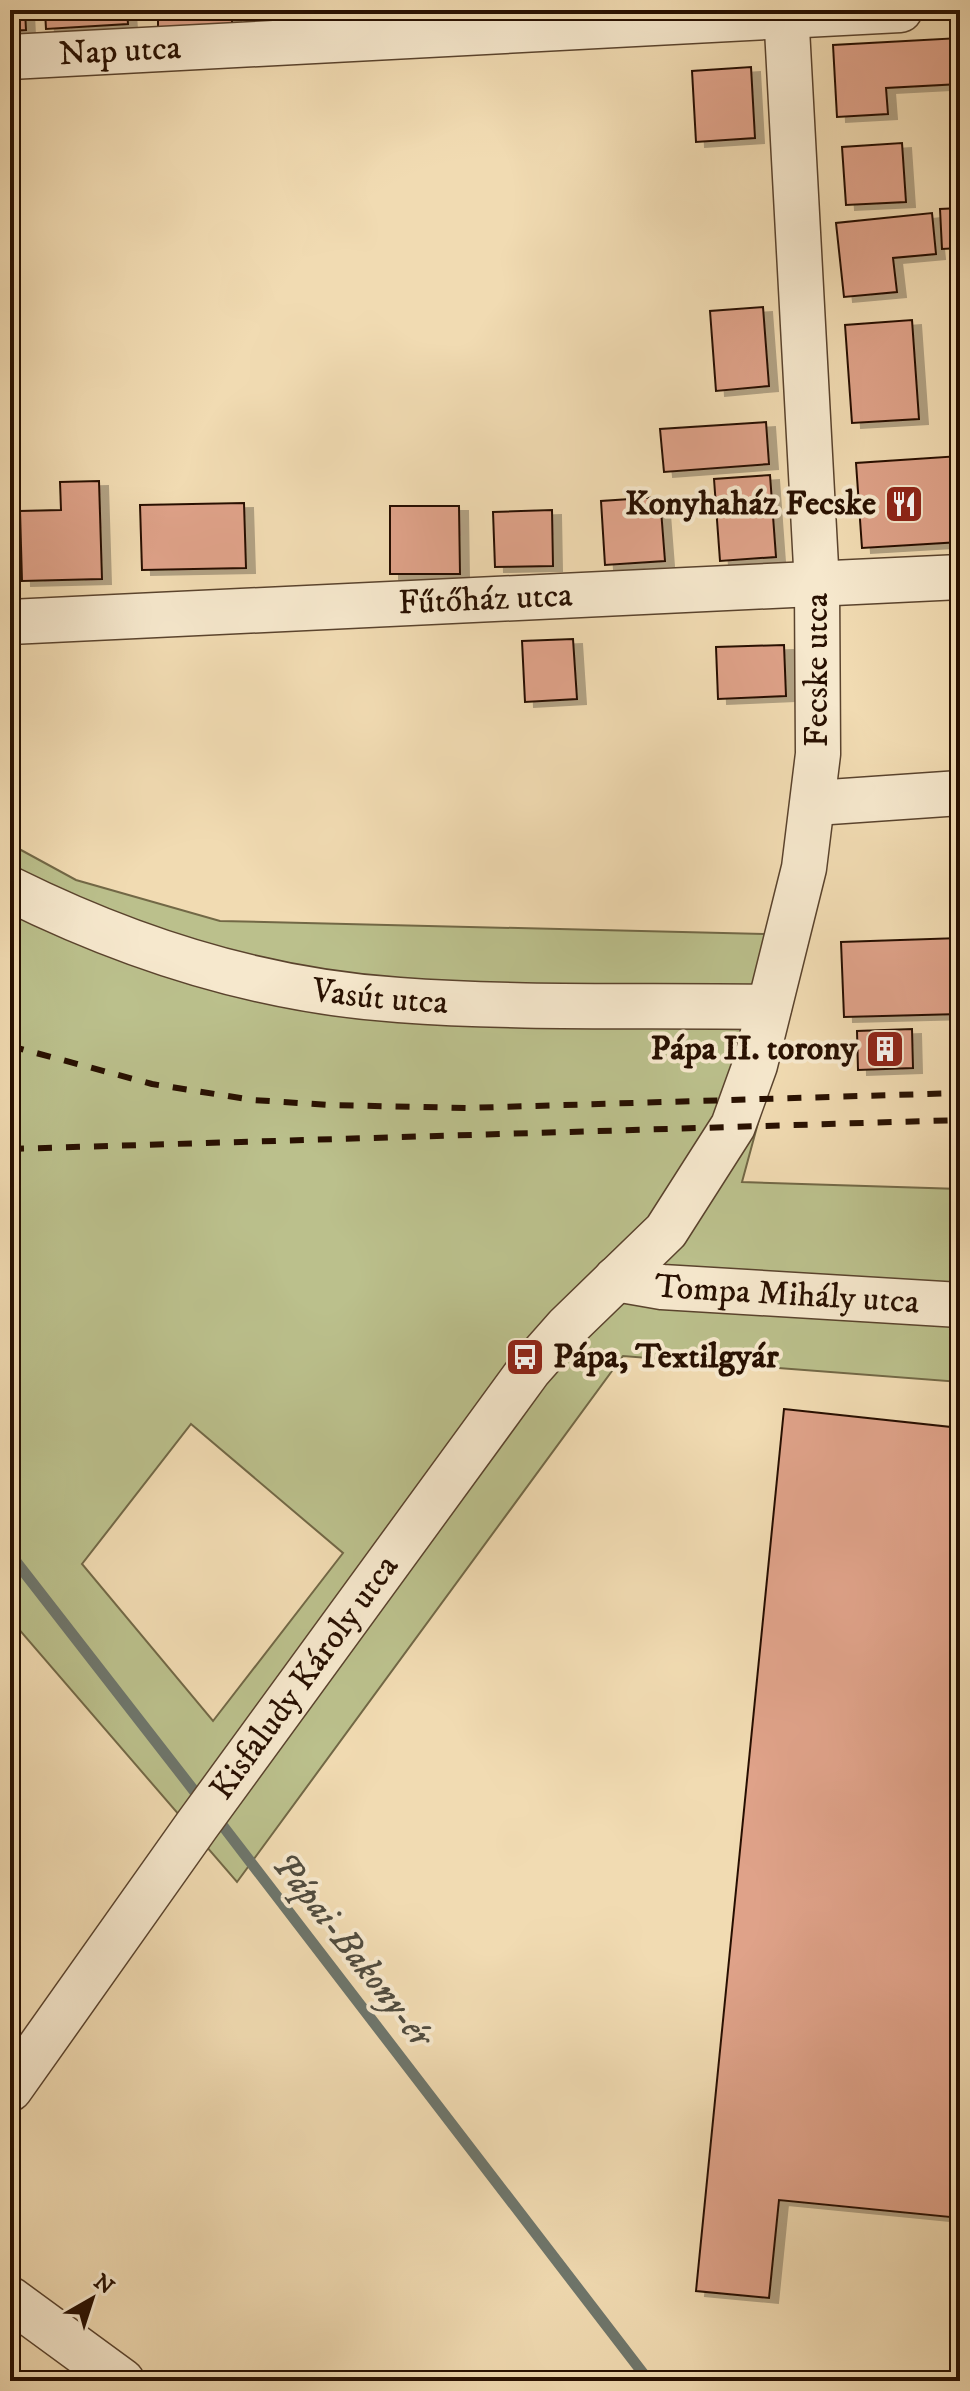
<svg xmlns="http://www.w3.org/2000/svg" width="970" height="2391" viewBox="0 0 970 2391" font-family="'IM FELL DW Pica',serif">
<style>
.green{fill:#bbc08c;stroke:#726846;stroke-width:2;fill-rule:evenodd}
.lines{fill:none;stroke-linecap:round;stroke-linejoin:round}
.stream{stroke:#6e766c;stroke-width:11}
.building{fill:#dfa289;stroke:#281001;stroke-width:2;filter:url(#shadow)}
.minor-casing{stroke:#5a432d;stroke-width:47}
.minor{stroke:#f6e8cd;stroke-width:44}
.rail{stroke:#281001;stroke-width:6;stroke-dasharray:14 14;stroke-linecap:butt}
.labels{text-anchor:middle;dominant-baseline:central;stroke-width:8;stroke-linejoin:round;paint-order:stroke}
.street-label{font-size:34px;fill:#281001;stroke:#f6e8cd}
.poi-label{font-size:34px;font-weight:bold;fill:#281001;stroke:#f6e8cd;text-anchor:end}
.water-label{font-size:36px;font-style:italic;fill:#514c3f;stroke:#f6e8cd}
</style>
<defs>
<filter id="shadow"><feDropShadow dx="9" dy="5" stdDeviation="0" flood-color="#0004"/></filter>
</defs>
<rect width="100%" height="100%" fill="#f1dbb2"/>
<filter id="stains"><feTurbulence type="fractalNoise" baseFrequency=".0025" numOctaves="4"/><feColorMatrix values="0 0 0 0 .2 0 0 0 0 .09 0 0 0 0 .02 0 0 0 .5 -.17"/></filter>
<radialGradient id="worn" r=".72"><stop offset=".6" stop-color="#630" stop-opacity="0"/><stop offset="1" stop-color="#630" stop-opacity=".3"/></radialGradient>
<!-- green -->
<path class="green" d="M10 844 76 880 220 921 809 935 742 1182 960 1189V1382L623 1356 237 1882 10 1619ZM191 1424 343 1553 213 1721 82 1564Z"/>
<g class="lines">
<!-- stream -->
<g class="stream">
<polyline points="10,1554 202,1801"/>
<polyline points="216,1817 649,2381"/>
</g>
</g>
<!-- building -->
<g class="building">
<polygon points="10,10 25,10 26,30 10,31"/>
<polygon points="45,10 127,10 128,24 46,29"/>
<polygon points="158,10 232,10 232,27 158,29"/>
<polygon points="285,10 338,10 338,13 286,16"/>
<polygon points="960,38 960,84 886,88 888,114 837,117 833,45"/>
<polygon points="751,67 755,138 696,142 692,71"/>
<polygon points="902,143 906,202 846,205 842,147"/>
<polygon points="960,208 960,248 942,249 940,209"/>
<polygon points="932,213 936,254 893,258 897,292 844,297 836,223"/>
<polygon points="763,307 769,386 716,391 710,311"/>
<polygon points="912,320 919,419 852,423 845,325"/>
<polygon points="766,422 769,464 664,472 660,429"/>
<polygon points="960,456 960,542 862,548 856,463"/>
<polygon points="770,475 776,557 720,561 714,479"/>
<polygon points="99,481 102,579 22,581 20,511 61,510 60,482"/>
<polygon points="660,497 665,561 605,565 601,501"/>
<polygon points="244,503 246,568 142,570 140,505"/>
<polygon points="390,506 459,506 460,574 390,574"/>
<polygon points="552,510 553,566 495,567 493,512"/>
<polygon points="573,639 577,699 525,702 522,641"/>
<polygon points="784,645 786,696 718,699 716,647"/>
<polygon points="960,938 960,1014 844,1017 841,942"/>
<polygon points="912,1029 913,1068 858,1070 857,1031"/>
<polygon points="784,1409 960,1428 960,2218 779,2200 769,2298 696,2291"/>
</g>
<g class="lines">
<defs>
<g id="minor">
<path id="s1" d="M10 57 900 10"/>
<path id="s2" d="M10 622 960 577"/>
<polyline points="815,803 960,793"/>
<path id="s3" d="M10 889C131 949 264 991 399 1000 521 1009 646 1005 769 1007"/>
<path id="s4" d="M616 1279 662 1287 960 1305"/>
<path id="s5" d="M10 2089 197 1825 529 1370 567 1327 666 1231 733 1126 755 1065 804 868 818 754 817 585 786 10"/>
<polyline points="10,2299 122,2381"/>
</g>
</defs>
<!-- minor casing -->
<use href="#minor" class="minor-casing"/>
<!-- minor -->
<use href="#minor" class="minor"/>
<!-- rail -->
<g class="rail">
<polyline points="10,1046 152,1084 253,1100 329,1105 467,1108 960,1093"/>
<polyline points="10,1149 960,1120"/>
</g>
</g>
<!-- icons -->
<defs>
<symbol id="restaurant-square" viewBox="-11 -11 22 22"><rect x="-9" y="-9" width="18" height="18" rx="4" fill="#8f2418" stroke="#f6e8cd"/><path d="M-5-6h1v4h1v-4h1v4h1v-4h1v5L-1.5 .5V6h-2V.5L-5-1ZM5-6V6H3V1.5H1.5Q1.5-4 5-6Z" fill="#fff"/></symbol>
<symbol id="building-square" viewBox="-11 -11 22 22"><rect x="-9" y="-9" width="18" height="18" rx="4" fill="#8f2418" stroke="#f6e8cd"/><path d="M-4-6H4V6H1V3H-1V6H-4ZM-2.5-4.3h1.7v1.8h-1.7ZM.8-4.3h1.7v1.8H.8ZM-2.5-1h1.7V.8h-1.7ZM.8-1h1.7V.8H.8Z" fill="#fff"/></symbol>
<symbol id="bus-square" viewBox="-11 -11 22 22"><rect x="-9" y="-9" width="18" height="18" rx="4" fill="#8f2418" stroke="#f6e8cd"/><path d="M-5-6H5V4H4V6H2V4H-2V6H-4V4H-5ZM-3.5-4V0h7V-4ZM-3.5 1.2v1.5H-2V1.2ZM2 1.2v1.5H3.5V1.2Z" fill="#fff"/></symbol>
</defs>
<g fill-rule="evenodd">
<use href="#restaurant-square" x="882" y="482" width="44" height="44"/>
<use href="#building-square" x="863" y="1027" width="44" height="44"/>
<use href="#bus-square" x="503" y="1335" width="44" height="44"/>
</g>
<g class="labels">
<!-- street labels -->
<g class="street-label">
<text stroke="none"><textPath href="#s1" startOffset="110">Nap utca</textPath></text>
<text stroke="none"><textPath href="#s2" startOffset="476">Fűtőház utca</textPath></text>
<text transform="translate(817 670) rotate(-90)">Fecske utca</text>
<text stroke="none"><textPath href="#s3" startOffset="388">Vasút utca</textPath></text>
<text stroke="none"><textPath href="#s4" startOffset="172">Tompa Mihály utca</textPath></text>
<text stroke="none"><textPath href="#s5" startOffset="506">Kisfaludy Károly utca</textPath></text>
</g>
<!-- poi labels -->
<g class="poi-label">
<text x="876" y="504">Konyhaház Fecske</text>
<text x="857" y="1049">Pápa II. torony</text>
<text x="553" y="1357" text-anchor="start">Pápa, Textilgyár</text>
</g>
<!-- water labels -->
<g class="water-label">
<text transform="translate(352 1950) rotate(52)">Pápai-Bakony-ér</text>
</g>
</g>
<!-- margin -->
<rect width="970" height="2391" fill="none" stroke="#f1dbb2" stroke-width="40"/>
<rect x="12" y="12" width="946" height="2367" fill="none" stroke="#281001" stroke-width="4"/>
<rect x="20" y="20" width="930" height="2351" fill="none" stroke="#281001" stroke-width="2"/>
<!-- north arrow -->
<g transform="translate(92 2299) rotate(39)" stroke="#f6e8cd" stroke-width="6" paint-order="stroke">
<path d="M0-6L14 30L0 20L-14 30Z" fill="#281001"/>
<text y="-12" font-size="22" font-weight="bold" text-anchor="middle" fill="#281001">N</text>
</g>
<rect width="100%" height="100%" filter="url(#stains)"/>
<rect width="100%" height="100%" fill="url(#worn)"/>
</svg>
